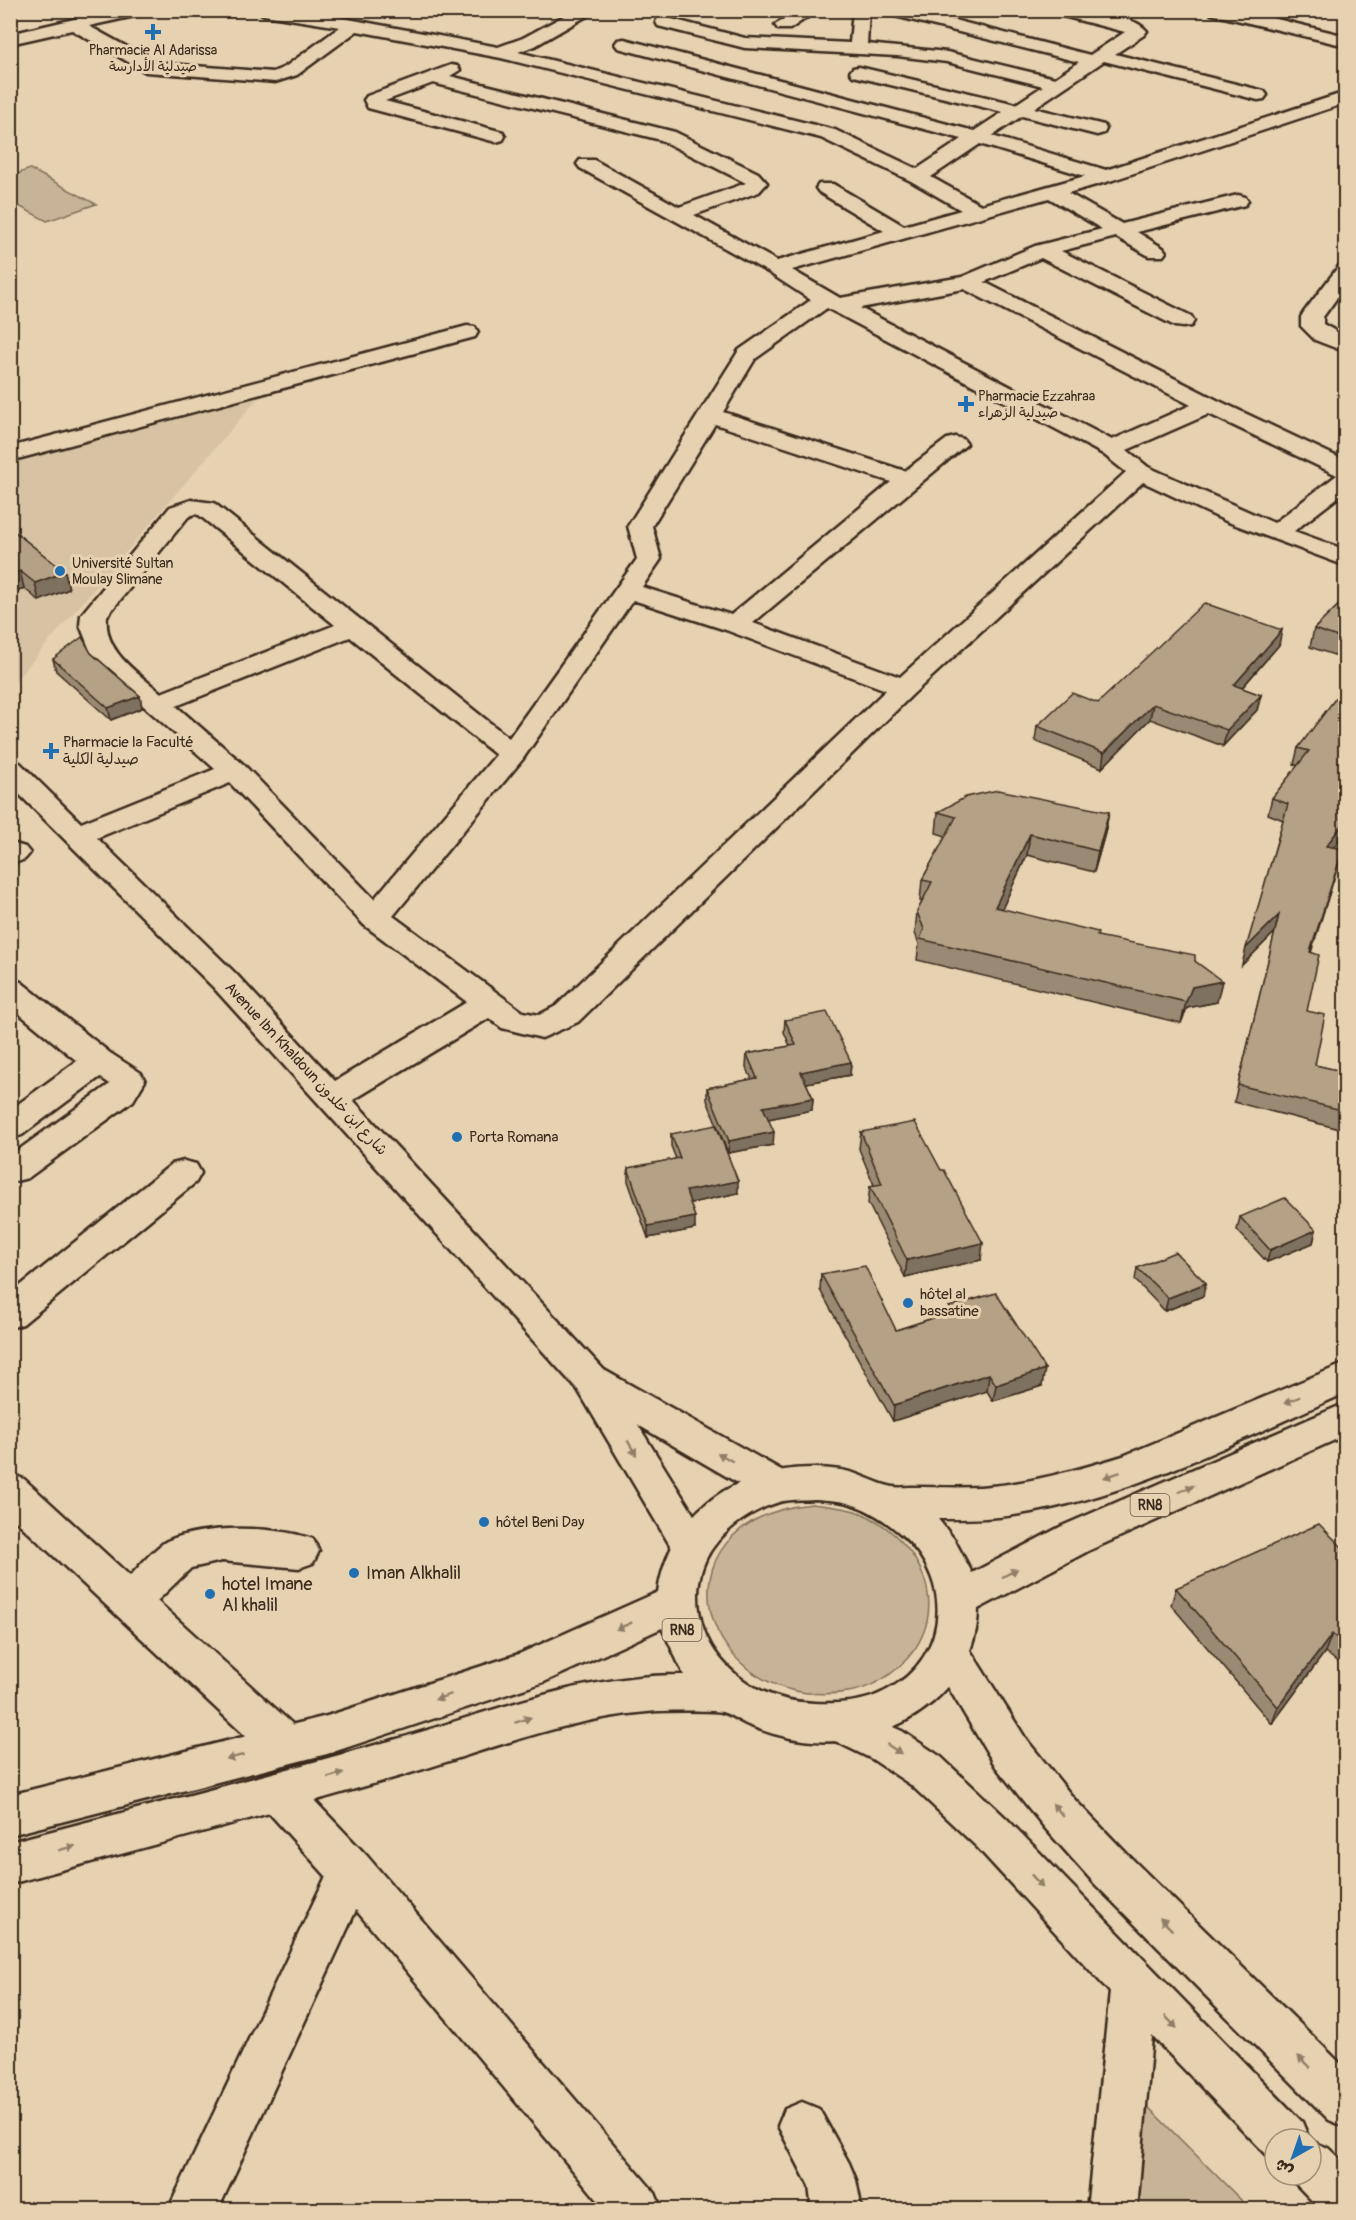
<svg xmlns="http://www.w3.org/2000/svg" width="1356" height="2220" viewBox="0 0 1356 2220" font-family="Pangolin,'Playpen Sans Arabic',sans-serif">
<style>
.built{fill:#d7c3a4}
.green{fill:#c7b497;stroke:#816f5a;stroke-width:1.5}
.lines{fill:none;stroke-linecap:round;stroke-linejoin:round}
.minor-casing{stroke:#3b2a1e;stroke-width:5}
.major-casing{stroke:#3b2a1e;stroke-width:5}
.minor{fill:#e6d2b1;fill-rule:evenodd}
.major{fill:#e6d2b1;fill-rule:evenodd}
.wall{fill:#9b8a73;stroke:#3b2a1e;stroke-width:1.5}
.shaded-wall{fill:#7e715e;stroke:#3b2a1e;stroke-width:1.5}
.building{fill:#b4a186;stroke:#3b2a1e;stroke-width:1.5}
.oneway{fill:#907e68}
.poi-dot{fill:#1f6fb2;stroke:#e6d2b1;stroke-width:2}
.labels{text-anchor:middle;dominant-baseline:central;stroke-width:6;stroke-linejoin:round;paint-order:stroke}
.far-poi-label{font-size:14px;fill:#3b2a1e;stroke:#e6d2b1;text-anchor:start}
.shield{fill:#e6d2b1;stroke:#6e5c4a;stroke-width:1.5}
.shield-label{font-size:14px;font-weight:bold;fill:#3b2a1e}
.poi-label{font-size:15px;fill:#3b2a1e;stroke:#e6d2b1;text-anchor:start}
.street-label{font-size:15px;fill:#3b2a1e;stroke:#e6d2b1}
.near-poi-label{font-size:18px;fill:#3b2a1e;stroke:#e6d2b1;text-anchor:start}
</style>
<rect width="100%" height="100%" fill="#e6d2b1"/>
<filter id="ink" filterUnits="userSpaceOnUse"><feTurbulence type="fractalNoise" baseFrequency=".0167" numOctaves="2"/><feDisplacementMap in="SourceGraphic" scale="12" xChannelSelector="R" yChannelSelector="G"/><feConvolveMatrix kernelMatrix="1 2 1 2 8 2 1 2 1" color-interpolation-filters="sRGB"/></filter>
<g filter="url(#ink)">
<!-- built -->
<polygon class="built" points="276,377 11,686 11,457"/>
<!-- green -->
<g class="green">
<polygon points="30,169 96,204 47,221 11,202 11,176"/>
<path d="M812 1504C828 1506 845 1507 861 1513 920 1539 956 1610 903 1663 889 1677 869 1689 848 1692 698 1714 645 1521 812 1504Z"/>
<polygon points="1121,2080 1250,2209 1090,2210"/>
</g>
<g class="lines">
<defs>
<g id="minor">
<path d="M113 10H146L144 14 89 26 156 63 273 72 285 67 340 27 264 15 256 10H300L498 47 523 38 575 10H597L535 46 518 52 835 130 917 169 962 139 618 48 615 44 618 40 624 39 974 131 1003 112 853 76 850 72 853 68 859 67 1016 104 1043 86 947 62 897 56 745 48 658 26 656 22 658 18 664 17 745 38 850 43 853 10H869L867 44 947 52 1055 78 1079 62 887 14 885 10H915L1090 55 1125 32 1055 14 1053 10C1075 10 1132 12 1147 31L1144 35 1115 54 1264 91 1267 95 1264 99 1258 100 1104 61 1034 108 1104 125 1106 129 1104 133 1097 135 1022 116 992 136 1106 170 1346 92V103L1113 180 1068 193 1122 224 1238 195 1245 197 1248 201 1245 205 1137 232 1163 248 1166 252 1163 256H1149L1116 237 1061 251 1191 316 1194 321 1191 326 1183 327 1175 326 1041 258 984 282 1217 400 1346 461V491L1294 531 1346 550V566L1228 522 1143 482 913 694 578 1022 542 1038 502 1028 489 1018 353 1100 604 1370 790 1475 795 1486 790 1497 776 1502 762 1497 638 1425 705 1533 711 1545 705 1557 691 1562 677 1557 578 1390 213 987 10 785V761L20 763 81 823 215 769 95 663 80 625 81 615 85 610 170 507 191 500 214 503 509 738 637 559 628 526 736 355 739 350 811 300 768 272 580 168 577 164 580 160H594L679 207 746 183 661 140 433 83 385 101 503 132 505 136 503 140 496 142 368 108 364 100 367 96 451 65 457 66 460 70 450 76 675 132 758 173 767 183 759 192 694 215 777 261 884 231 819 192 816 188 819 184H833L904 226 961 210 911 181 821 138 501 58 357 31 297 75 275 82 146 72 72 30 10 44V34ZM980 144 1085 176 981 205 931 177ZM1049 198 1102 229 1035 246 962 277 840 298 792 270ZM964 289 1191 405 1112 440 860 308ZM827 308 1103 454 1126 472 900 677 753 623 967 444 963 439 955 437 947 439 905 471 723 412 755 359ZM1209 414 1337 475 1274 523 1148 467 1127 450ZM715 424 891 482 731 615 642 587 661 559 652 526ZM194 514 199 515 335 625 161 693C137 672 103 652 107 616L188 517ZM633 600 726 630 886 690 556 1006 539 1015 523 1012 393 916 522 760ZM350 637 496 755 374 899 244 765 176 706ZM230 783 364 925 467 1002 335 1081 235 973 97 838Z"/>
<polygon points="797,10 818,10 790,29 778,29 775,25"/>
<polygon points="1209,10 1240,10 1346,36 1346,46 1211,14"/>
<polygon points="1346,264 1346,285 1323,317 1323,324 1346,337 1346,352 1315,340 1301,326 1301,317 1304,312 1339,266"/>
<polygon points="467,326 475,327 478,332 475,337 10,461 10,447"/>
<polygon points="15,844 25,847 30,853 25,859 10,865 10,845"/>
<polygon points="10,979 21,982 110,1053 141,1073 145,1081 133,1101 28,1178 16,1181 10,1180 10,1156 110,1084 100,1077 22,1135 10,1139 10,1110 77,1061 10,1006"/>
<polygon points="184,1161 196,1164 201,1173 196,1182 23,1324 10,1328 10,1294 172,1164"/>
<path d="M10 1474 24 1479 130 1576C141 1565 154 1548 167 1541 205 1524 274 1526 313 1539L319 1551 313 1563 299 1568 222 1561 191 1568 157 1601 299 1730 305 1744 299 1758 284 1763 269 1758 10 1515Z"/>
<polygon points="949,1634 963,1639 1026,1739 1075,1800 1127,1854 1346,2069 1346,2127 1329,2120 1095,1884 1045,1828 996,1767 935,1665 929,1652 935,1639"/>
<polygon points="842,1705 902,1731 941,1757 1007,1819 1302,2122 1309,2139 1275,2139 1275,2159 1268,2156 1152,2036 1137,2210 1087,2210 1110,1992 977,1847 911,1785 872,1759 827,1737 821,1724 827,1711"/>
<polygon points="278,1772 293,1778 367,1856 655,2193 662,2210 606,2210 356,1910 218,2210 168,2210 326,1876 263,1806 256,1792 263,1778"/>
<polygon points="802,2102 819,2109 849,2163 856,2180 862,2210 812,2210 809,2186 778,2126 785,2109"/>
<polygon points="1311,2141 1328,2148 1346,2165 1346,2210 1321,2210 1294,2182 1291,2175 1311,2175"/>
</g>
<path id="major" d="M1346 1363V1393C1240 1439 1134 1496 1020 1514 992 1519 965 1519 938 1519L954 1539 972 1573 1062 1526 1346 1403V1435L1090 1550 978 1609C977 1670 932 1715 877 1733 835 1747 792 1743 751 1726 742 1723 732 1715 722 1712 710 1710 661 1710 647 1712 564 1719 483 1752 404 1775 273 1813 142 1848 10 1884V1842C140 1808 269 1775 397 1739 491 1712 584 1674 684 1675L662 1628 544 1682 327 1754 10 1835V1795L327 1716 519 1654 658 1592C672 1500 755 1458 841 1470 860 1473 876 1484 893 1487 899 1488 906 1487 912 1487 934 1487 957 1488 980 1487 1028 1484 1077 1470 1123 1456ZM815 1499C827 1500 840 1500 851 1504 870 1510 886 1521 901 1534 959 1585 947 1669 872 1697 854 1703 833 1704 814 1703 777 1702 743 1687 719 1657 698 1631 691 1591 706 1559 719 1532 751 1510 779 1502 790 1499 803 1500 815 1499Z"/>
</defs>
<!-- minor casing -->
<use href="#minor" class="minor-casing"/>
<!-- major casing -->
<use href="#major" class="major-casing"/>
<!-- minor -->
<use href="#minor" class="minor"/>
<!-- major -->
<use href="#major" class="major"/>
</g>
<!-- wall -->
<g class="wall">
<polygon points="10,528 65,572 69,589 39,601 24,588 18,591 10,585"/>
<polygon points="1346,598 1346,659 1310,647 1314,629"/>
<polygon points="1279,645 1242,688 1261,695 1257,710 1223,746 1150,719 1102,768 1035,741 1037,726 1098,703"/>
<polygon points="91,653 140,696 142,708 111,720 56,671 53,659"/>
<polygon points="1346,698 1346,831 1333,847 1343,849 1311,953 1307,1011 1315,1065 1346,1072 1346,1125 1344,1130 1234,1102 1275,932 1242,965 1283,820 1268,814 1272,798 1298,766 1294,764 1298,748"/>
<polygon points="938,812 1109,812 1105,833 1094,872 1027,855 1002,909 1097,936 1195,961 1217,1002 1187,1008 1181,1023 917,960 919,944 915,933 917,912 922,902 920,901 922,880 946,836 936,833"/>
<polygon points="785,1020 851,1062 850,1075 806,1083 813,1098 812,1110 768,1119 773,1145 728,1153 707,1100 707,1088 752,1079 746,1067 747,1054 790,1046 784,1032"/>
<polygon points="861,1132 981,1260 905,1277 868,1203 870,1186 874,1185 859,1149"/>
<polygon points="671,1134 738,1193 690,1203 695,1229 648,1238 628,1181 628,1168 676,1159 671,1146"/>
<polygon points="1240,1217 1316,1230 1313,1243 1267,1262 1237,1230"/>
<polygon points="1137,1268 1203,1296 1165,1311 1135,1280"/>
<polygon points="821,1274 896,1330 949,1313 949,1307 1042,1386 993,1401 987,1391 893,1421 820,1290"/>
<polygon points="1346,1551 1346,1664 1344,1667 1325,1652 1272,1724 1171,1605 1176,1588"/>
</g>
<!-- shaded-wall -->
<g class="shaded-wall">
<polygon points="20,571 24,588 18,591 14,573"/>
<polygon points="65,572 69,589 39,601 35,583"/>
<polygon points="1282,630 1279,645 1231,700 1234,685"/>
<polygon points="1261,695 1257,710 1223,746 1227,730"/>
<polygon points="140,696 142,708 111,720 108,708"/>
<polygon points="1153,704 1150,719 1102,768 1104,753"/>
<polygon points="1109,812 1105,833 1094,872 1098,851"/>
<polygon points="1346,820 1346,831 1322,863 1326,846"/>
<polygon points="1030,834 1027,855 993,928 995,907"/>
<polygon points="1343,849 1338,866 1305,970 1310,952"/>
<polygon points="1279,915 1275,932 1242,965 1246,948"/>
<polygon points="1222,981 1217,1002 1187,1008 1181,1023 1186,1002 1192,987"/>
<polygon points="851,1062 850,1075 801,1084 801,1072"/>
<polygon points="813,1098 812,1110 763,1120 763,1107"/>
<polygon points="774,1132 773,1145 728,1153 729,1141"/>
<polygon points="738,1181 738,1193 686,1204 686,1191"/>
<polygon points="695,1217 695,1229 648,1238 648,1226"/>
<polygon points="1316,1230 1313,1243 1267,1262 1270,1250"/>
<polygon points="983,1243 981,1260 905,1277 907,1260"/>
<polygon points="1206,1283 1203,1296 1165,1311 1168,1298"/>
<polygon points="1045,1369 1042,1386 993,1401 996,1385"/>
<polygon points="989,1374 987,1391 893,1421 894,1405"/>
<polygon points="1332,1634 1325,1652 1272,1724 1278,1707"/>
</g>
<!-- building -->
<g class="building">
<polygon points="10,528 65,572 35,583 20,571 14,573 10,571"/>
<polygon points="1346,598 1346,640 1314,629"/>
<polygon points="1204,603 1282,630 1234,685 1261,695 1227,730 1153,704 1104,753 1037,726 1072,693 1098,703"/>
<polygon points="82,637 91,653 140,696 108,708 53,659"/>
<polygon points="1338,695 1346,698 1346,820 1326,846 1343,849 1310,952 1319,955 1307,1011 1325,1015 1315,1065 1346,1072 1346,1111 1238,1085 1279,915 1246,948 1288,804 1272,798 1309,751 1298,748"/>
<polygon points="998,790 1109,812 1098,851 1030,834 995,907 1098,932 1097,936 1195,955 1195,961 1222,981 1192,987 1186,1002 920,939 924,929 917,912 932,882 922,880 956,817 938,812 966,797"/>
<polygon points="827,1012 851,1062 801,1072 813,1098 763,1107 774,1132 729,1141 707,1088 757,1078 747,1054 796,1045 785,1020"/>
<polygon points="915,1122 941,1170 944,1170 983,1243 907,1260 870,1186 882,1184 861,1132"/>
<polygon points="716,1125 738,1181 686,1191 695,1217 648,1226 628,1168 680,1158 671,1134"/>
<polygon points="1285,1198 1316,1230 1270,1250 1240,1217"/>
<polygon points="1175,1252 1206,1283 1168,1298 1137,1268"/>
<polygon points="865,1266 896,1330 952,1312 949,1307 996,1293 1045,1369 996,1385 989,1374 894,1405 821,1274"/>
<polygon points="1319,1524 1346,1551 1346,1646 1332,1634 1278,1707 1176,1588"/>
</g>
<!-- one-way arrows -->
<defs><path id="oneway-solid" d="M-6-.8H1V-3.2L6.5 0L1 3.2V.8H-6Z" transform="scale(1.5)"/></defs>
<g class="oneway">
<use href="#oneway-solid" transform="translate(1292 1400) rotate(157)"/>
<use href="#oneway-solid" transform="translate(632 1448) rotate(59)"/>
<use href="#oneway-solid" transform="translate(725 1457) rotate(-150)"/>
<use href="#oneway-solid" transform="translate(1112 1475) rotate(162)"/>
<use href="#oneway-solid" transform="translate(1186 1489) rotate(-24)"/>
<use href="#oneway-solid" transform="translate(1010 1573) rotate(-28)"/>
<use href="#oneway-solid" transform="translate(624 1626) rotate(156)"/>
<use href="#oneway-solid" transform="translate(443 1697) rotate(162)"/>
<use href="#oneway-solid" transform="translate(523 1720) rotate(-18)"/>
<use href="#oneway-solid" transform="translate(894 1749) rotate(33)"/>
<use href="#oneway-solid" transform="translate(235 1757) rotate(166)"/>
<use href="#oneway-solid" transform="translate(336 1775) rotate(-16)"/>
<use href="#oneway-solid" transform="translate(1058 1810) rotate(-130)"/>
<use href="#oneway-solid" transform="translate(67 1848) rotate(-15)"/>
<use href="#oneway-solid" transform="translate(1037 1881) rotate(47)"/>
<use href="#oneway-solid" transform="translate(1166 1924) rotate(-135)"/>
<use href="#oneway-solid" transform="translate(1171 2022) rotate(46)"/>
<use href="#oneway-solid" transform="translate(1304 2062) rotate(-135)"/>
</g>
</g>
<!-- markers -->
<g class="poi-dot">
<path d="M150 23h6v6h6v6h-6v6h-6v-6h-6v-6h6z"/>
<path d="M963 395h6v6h6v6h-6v6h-6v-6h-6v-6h6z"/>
<circle cx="60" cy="571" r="6"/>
<path d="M48 742h6v6h6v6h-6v6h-6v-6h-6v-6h6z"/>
<circle cx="457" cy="1137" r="6"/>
<circle cx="908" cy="1303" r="6"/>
<circle cx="484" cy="1522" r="6"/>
<circle cx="354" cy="1573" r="6"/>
<circle cx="210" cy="1594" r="6"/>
</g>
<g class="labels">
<!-- far-poi labels -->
<g class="far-poi-label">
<text x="153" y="50" text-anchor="middle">Pharmacie Al Adarissa<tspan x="153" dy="16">صيدلية الأدارسة</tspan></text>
<text x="978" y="396">Pharmacie Ezzahraa<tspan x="978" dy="16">صيدلية الزهراء</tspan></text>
<text x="72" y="563">Université Sultan<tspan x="72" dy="16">Moulay Slimane</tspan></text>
</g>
<!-- shield labels -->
<g class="shield">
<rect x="1130.5" y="1494" width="39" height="22" rx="4.5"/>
<rect x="662.5" y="1619" width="39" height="22" rx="4.5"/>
</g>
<g class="shield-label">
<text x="1150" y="1505">RN8</text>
<text x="682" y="1630">RN8</text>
</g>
<!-- poi labels -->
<g class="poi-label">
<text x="63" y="742">Pharmacie la Faculté<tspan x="63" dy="17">صيدلية الكلية</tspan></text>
<text x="469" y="1137">Porta Romana</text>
<text x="920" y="1294">hôtel al<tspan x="920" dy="17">bassatine</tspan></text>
<text x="496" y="1522">hôtel Beni Day</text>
</g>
<!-- street labels -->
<g class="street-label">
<text transform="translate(306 1069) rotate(47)">Avenue Ibn Khaldoun شارع ابن خلدون</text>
</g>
<!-- near-poi labels -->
<g class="near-poi-label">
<text x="366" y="1573">Iman Alkhalil</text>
<text x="222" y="1584">hotel Imane<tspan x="222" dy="21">Al khalil</tspan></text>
</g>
</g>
<!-- margin -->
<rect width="1356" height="2220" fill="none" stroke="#e6d2b1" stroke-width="36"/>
<rect x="18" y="18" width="1320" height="2184" fill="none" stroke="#3b2a1e" stroke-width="2" filter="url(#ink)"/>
<!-- north arrow -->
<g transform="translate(1293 2157) rotate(220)"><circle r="28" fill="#e6d2b1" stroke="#a28f76" stroke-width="1.5"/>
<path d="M0-4.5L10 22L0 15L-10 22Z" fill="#1f6fb2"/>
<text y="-9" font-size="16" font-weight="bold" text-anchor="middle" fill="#3b2a1e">ش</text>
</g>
</svg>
